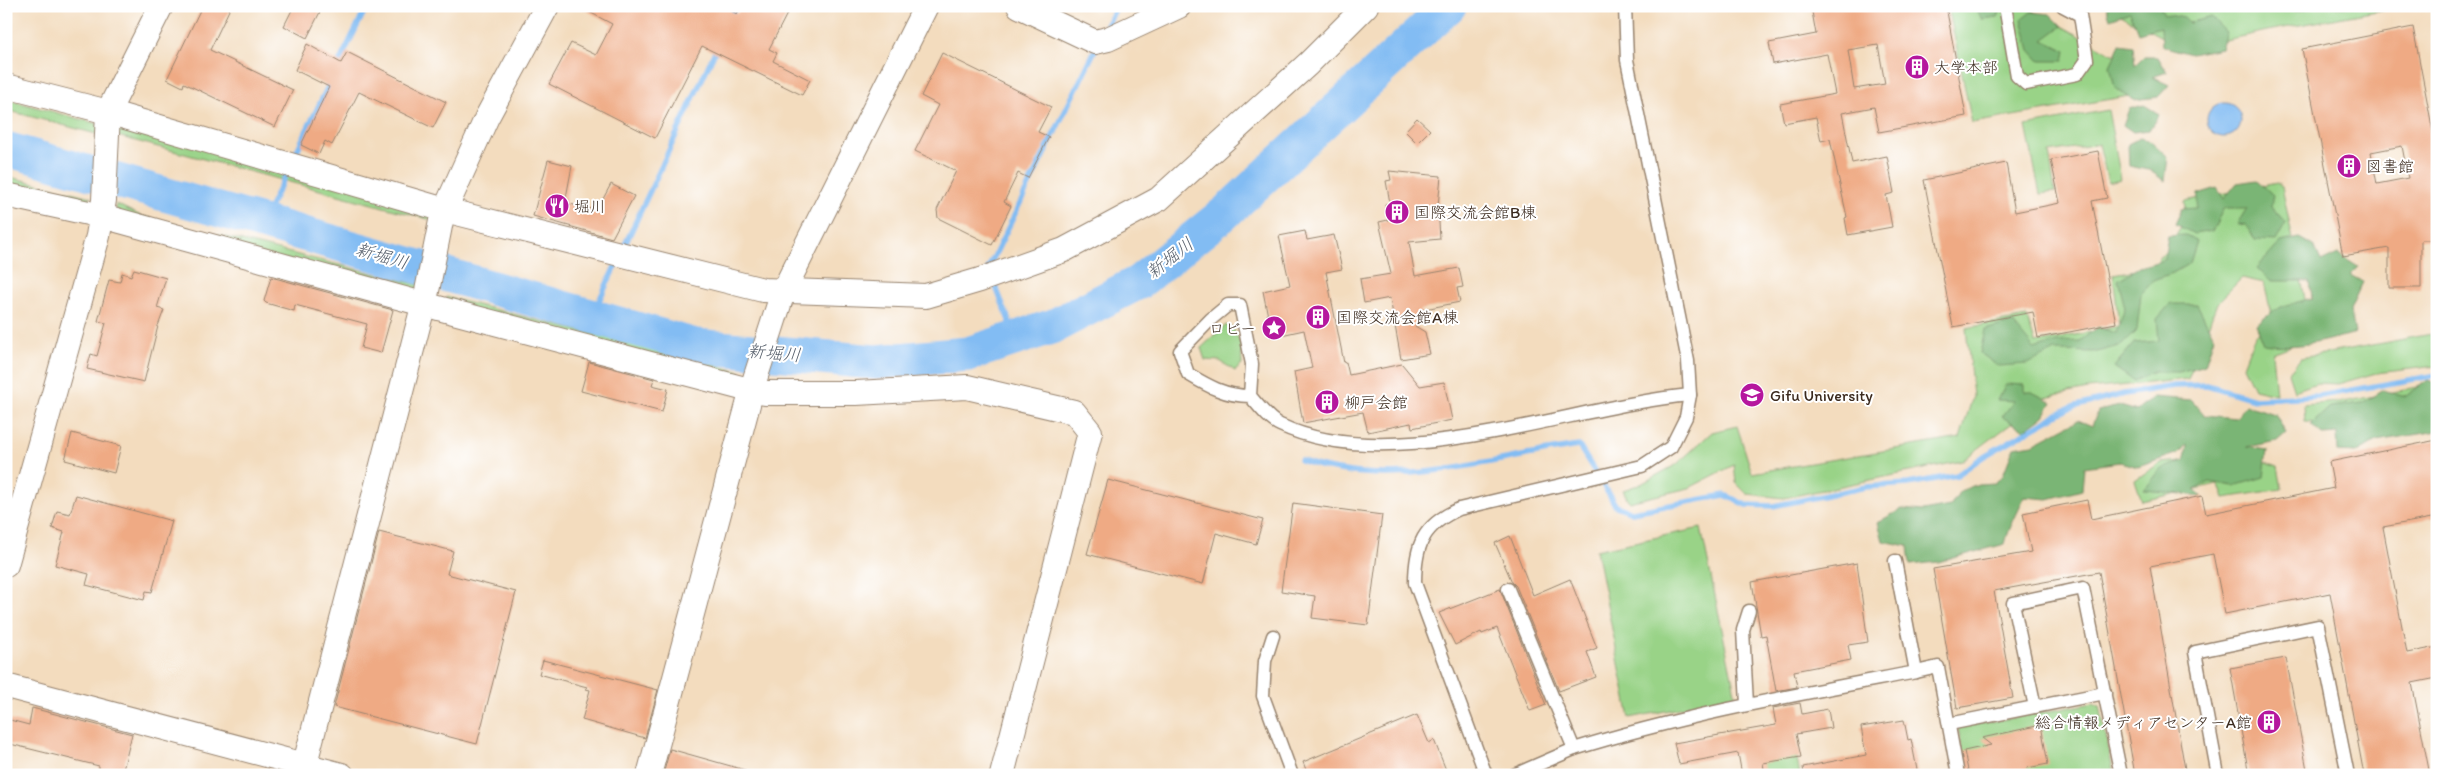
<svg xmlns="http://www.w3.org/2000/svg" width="2443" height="781" viewBox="0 0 2443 781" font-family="Itim,'Klee One',sans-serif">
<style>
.green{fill:#99d387;stroke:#6a7e52}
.forest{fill:#7ab574;stroke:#5a7049}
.water{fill:#82bcf3;stroke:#5e7388}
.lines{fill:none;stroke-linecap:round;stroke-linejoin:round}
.stream{stroke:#82bcf3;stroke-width:5.5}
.river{stroke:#82bcf3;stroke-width:35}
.building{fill:#efaa84;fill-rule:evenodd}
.lane-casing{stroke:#97836e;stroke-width:15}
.street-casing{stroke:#97836e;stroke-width:26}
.lane{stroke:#fff;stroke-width:12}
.street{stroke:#fff;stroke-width:24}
.labels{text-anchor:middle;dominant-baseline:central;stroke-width:4;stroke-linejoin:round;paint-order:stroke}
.poi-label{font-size:16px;fill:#3b2a1e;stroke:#fff;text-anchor:start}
.water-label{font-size:18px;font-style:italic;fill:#545d69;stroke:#fff}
</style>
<rect width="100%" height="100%" fill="#fff"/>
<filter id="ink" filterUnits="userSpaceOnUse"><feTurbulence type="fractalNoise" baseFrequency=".02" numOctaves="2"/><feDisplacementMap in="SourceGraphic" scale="10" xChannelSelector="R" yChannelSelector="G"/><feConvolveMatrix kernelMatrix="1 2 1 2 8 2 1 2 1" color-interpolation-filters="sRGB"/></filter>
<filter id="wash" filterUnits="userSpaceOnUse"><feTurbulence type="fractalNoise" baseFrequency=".0096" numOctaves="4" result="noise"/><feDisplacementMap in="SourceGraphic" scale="20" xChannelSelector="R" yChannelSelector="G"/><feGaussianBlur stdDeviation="1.12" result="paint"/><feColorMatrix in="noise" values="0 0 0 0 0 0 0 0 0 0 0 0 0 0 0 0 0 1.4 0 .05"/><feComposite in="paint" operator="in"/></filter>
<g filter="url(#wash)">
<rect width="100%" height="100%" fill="#f3dcbe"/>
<!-- green -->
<g class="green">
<polygon points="1948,6 2025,6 2160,80 2158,91 1972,123"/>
<polygon points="2104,6 2404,6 2267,31 2184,49"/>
<polygon points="6,99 102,125 100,135 6,110"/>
<polygon points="2108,110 2121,179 2108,182 2099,144 2049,152 2055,192 2040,194 2026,126"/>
<polygon points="120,126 431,209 432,220 117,136"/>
<polygon points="6,176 91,197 85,206 6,186"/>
<polygon points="2277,183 2282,187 2313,338 2272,353 2276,394 2254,389 2243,366 2254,337 2272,317 2264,283 2242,278 2217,303 2188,379 2088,389 2045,398 1962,461 1784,498 1747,494 1736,483 1734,465 1689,488 1629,502 1623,490 1641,484 1677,464 1712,432 1737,426 1752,473 1960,438 1973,396 1966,328 2027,317 2035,343 2119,326 2113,274 2152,267 2165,252 2187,217 2185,201"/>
<polygon points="116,204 141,216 420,285 415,293 116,216"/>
<polygon points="446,297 741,372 738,377 447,303"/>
<polygon points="1226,325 1233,328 1241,343 1242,365 1235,371 1220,361 1205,360 1201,348"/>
<polygon points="2437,333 2437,366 2376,373 2338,384 2317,383 2294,391 2288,373 2301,358"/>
<polygon points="2437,383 2437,403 2342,424 2305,422 2304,405 2349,401"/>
<polygon points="2244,455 2278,467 2282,489 2224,498 2218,484 2142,501 2135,480 2160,463"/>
<polygon points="1701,528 1736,697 1630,718 1596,550"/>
<polygon points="2093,703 2100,706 2114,775 1967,775 1958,728"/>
<polygon points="1795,749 1800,775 1754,775 1750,758"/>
</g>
<!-- forest -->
<g class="forest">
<polygon points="1974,6 2003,6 1998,17 1982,19"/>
<polygon points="2106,6 2160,6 2164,14 2184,18 2189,23 2211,17 2226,32 2221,48 2191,54 2162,46 2161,27 2138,33 2130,12 2110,19"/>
<polygon points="2268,6 2315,6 2299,11 2268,11"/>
<polygon points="2031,12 2050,14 2062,26 2043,40 2066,51 2064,61 2040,61 2030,50 2022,19"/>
<polygon points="2120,44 2133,46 2135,65 2143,57 2158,57 2167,72 2152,77 2169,85 2158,97 2134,100 2115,88 2110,66"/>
<polygon points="2144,105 2159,114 2149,130 2133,132 2123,125 2129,109"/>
<polygon points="2140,138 2152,142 2168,157 2165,181 2149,170 2129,166 2128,144"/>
<polygon points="2257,180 2273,195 2271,206 2286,223 2276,241 2255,240 2247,225 2237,224 2247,208 2224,208 2212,231 2194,234 2175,224 2182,209 2197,208 2198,194 2217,188 2224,199 2237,183"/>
<polygon points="2186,235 2197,241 2190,263 2173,273 2153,280 2141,293 2137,330 2122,345 2097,352 2055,351 2027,364 1998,366 1980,353 1985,330 2012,322 2034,349 2057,342 2080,341 2098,327 2116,333 2125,308 2118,280 2139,267 2164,260 2168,236"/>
<path d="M2299 238 2314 246 2321 262 2338 254 2358 267 2350 275 2363 282 2350 310 2355 333C2321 342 2299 349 2264 344L2256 324 2280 307 2312 298 2310 281H2270L2257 268 2281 242Z"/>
<polygon points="2170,304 2197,304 2214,337 2205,365 2179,372 2154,372 2134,381 2114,367 2134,343 2159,341 2157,319"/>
<polygon points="2428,380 2437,384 2437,431 2376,441 2356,453 2338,452 2337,434 2322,435 2311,425 2330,407 2362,403 2383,390 2406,396"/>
<polygon points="2006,384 2025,385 2025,392 2032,392 2052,402 2044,416 2025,430 2002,417 2014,401 1997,400"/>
<path d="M2153 397 2191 400 2205 415 2236 418 2246 405 2275 414 2286 433 2277 441 2247 447 2267 450 2264 477 2234 486 2210 482 2194 489 2202 496 2144 490 2161 469 2185 460 2187 444 2179 453 2138 467 2120 462 2084 467 2082 490 2048 499 2024 497C2018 514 2009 526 2005 544L1938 562 1910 565 1908 546 1883 541 1878 522 1902 509 1923 511 1950 506 1960 491 1978 484 1995 483 2003 475 2014 447 2033 444 2078 420 2092 426 2098 411 2120 406 2137 411Z"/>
</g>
<!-- water -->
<circle class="water" cx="2224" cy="120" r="17"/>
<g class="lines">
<!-- stream -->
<g class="stream">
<polyline points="730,18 736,6"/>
<polyline points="1103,33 1117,6"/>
<polyline points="336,69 367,6"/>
<polyline points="293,159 331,80"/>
<polyline points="263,221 288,170"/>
<polyline points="623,249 717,47"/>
<polyline points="988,269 1097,46"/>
<polyline points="994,282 1016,338"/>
<polyline points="592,316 618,260"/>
<path d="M1300 460C1391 493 1488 459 1579 446L1616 506 1632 512 1725 495 1746 505 1773 506 1866 487 1908 484 1957 475 1984 456 2069 408 2124 394 2174 386 2207 385 2254 399 2319 396 2437 375"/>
</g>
<!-- river -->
<polyline class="river" points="6,149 696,346 876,362 968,354 1054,326 1139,282 1225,213 1449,6"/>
</g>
<g id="blocks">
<!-- building -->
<g class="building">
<polygon points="202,6 231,6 210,50 293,90 275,127 184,83 183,87 167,79"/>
<polygon points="294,6 323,6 307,38 284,26"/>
<polygon points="578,6 722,6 737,14 741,6 791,6 769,49 777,53 773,61 810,80 802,95 702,46 655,138 549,84 571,43 596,55 612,24"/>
<path d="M1811 6H1946L1966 116 1879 132 1874 107 1842 113 1852 163 1887 156 1894 193 1886 195 1892 227 1848 235 1845 218 1847 217 1830 139 1821 141 1816 117 1784 123 1780 104 1835 94 1827 54 1773 64 1769 43 1816 34ZM1878 45 1885 84 1854 89 1848 50Z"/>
<path d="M2413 27 2437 153V240H2421V288H2389V248L2343 256 2302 49ZM2402 146 2408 178 2377 184 2371 152Z"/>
<polygon points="307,44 341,63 347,52 446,102 433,128 359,92 332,145 325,141 319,154 301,145 329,87 295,70"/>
<polygon points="942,53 1051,107 1038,132 1049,137 1028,178 1018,173 1004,202 1011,206 992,245 938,218 937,210 956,171 915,151 938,105 921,96"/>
<polygon points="1417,118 1430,130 1417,143 1405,131"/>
<polygon points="2098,151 2107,198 2092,201 2116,323 2038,338 2033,312 1953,327 1924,180 2006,163 2015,212 2060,203 2051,160"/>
<polygon points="548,160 572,166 565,203 597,210 611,184 634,196 612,238 533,216"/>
<polygon points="1389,171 1441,176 1438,206 1440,239 1409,242 1415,276 1459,268 1463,287 1457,288 1460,302 1420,310 1422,318 1415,326 1425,332 1430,354 1401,359 1390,298 1364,303 1360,279 1391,274 1379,222 1388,220 1385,204 1390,203 1386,181 1391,180"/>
<polygon points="1305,231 1307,240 1334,235 1342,269 1326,272 1344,363 1346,362 1349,375 1402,364 1420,386 1444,382 1452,420 1412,428 1411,423 1368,432 1363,412 1303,423 1294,372 1312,368 1304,330 1272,337 1263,291 1290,285 1279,236"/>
<polygon points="134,269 166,278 157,308 164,310 158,326 144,382 87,369 91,354 97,356 106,323 98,321 109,280 120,282 122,273 131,276"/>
<polygon points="271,277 393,310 381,353 361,348 367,324 295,305 294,311 266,303 264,301"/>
<polygon points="589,362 654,379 652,385 668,389 662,412 581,391"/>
<polygon points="72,433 121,446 114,473 65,460"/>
<polygon points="2437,440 2437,517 2383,527 2407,653 2437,647 2437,678 2412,683 2430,775 2364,775 2330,593 2225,614 2213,554 2150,566 2186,775 2135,775 2099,572 1994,591 2013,698 1957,708 1933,569 2031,552 2023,513 2087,500 2091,519 2202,496 2206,514 2334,488 2329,462"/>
<polygon points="1108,480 1263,520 1256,544 1216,533 1203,584 1087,554"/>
<polygon points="76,495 172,521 152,592 146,591 144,600 86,585 89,574 55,565 64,532 52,528 57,511 70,514"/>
<polygon points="1293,503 1382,515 1368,625 1312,618 1315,596 1281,591"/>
<polygon points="379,532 453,551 447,574 516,592 477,744 334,707"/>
<polygon points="1510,536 1533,595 1570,579 1597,648 1587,652 1596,677 1559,691 1516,586 1512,582 1495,543"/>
<polygon points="1857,563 1868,642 1848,645 1851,660 1794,671 1797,687 1776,691 1766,635 1761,636 1752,582"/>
<polygon points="1500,589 1546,705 1530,711 1497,628 1482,634 1481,632 1455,645 1439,613"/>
<polygon points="2286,658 2308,775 2249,775 2230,668"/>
<polygon points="543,660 658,690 645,738 582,720 590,690 586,689 587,687 539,674"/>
<polygon points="1800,703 1802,714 1828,709 1831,728 1796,734 1801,757 1763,763 1765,775 1742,775 1738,753 1679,764 1674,743 1776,725 1773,708"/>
<polygon points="32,708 132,734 122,774 99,769 99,766 6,743 6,719 29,725"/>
<polygon points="1417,715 1429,743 1434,740 1448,775 1308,775 1303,762"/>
<polygon points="1904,720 1908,740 1911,739 1918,775 1804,775 1803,767 1866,755 1861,727"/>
<polygon points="2041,725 2048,764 2027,768 2029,775 1969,775 1964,751 1991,745 1982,738"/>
<polygon points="670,749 745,770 745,775 663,775"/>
</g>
</g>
</g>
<g filter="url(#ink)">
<use href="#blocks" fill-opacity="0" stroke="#97836e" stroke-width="1"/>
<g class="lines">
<defs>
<g id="lane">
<polyline points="2005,6 2017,76 2026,84 2077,74 2087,60 2080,15 2063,6"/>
<path d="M1250 396C1225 396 1208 386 1188 374L1180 351 1211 319 1228 305H1240L1252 364 1250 396C1258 405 1269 420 1280 425 1392 478 1570 406 1690 395"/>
<polyline points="1508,589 1574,749 1514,775"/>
<polyline points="1273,636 1265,661 1263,696 1292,775"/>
<polyline points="1916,672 1938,667 1958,775"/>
<polyline points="1747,704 1743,630 1749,611"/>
<polyline points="2035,707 2013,603 2083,588 2121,775"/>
<polyline points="1949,724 2105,693"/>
<path d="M1574 749C1686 714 1801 694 1916 672L1895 561"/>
<path d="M1486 775 1415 583C1415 545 1423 525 1459 509L1642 466 1671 447 1686 417 1690 395 1688 361 1627 60 1625 6"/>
<polyline points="2218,775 2195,652 2318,626 2348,775"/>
</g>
<g id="street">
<polyline points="1019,6 1095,42 1108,39 1179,6"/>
<polyline points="6,86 108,112 445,210 763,290 926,296 980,280 1064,250 1159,199 1308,64 1366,6"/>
<polyline points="6,195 102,216 423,304 753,391 765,393 856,393 967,387 1074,412 1090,432 1002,775"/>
<polyline points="6,565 98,236 104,200 108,112 161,6"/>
<polyline points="6,686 342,775"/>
<polyline points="302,775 427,291 441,221 445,210 487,117 547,6"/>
<polyline points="649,775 754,382 783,292 926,6"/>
</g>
</defs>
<!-- lane casing -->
<use href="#lane" class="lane-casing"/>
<!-- street casing -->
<use href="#street" class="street-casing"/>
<!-- lane -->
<use href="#lane" class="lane"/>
<!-- street -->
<use href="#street" class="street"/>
</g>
</g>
<!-- icons -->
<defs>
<symbol id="building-disc" viewBox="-11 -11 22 22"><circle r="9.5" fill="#b5179e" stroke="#fff"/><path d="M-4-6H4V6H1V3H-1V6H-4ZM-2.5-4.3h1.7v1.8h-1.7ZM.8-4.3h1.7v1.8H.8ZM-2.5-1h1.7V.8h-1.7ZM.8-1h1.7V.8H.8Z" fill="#fff"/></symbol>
<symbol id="restaurant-disc" viewBox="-11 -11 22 22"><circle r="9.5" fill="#b5179e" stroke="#fff"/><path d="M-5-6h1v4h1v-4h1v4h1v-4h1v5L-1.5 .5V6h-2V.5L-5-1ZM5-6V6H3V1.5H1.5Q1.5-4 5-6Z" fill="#fff"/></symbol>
<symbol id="sight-disc" viewBox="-11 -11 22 22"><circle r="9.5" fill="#b5179e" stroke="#fff"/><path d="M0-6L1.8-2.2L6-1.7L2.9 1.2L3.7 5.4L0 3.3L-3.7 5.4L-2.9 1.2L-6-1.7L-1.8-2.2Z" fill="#fff"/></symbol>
<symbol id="university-disc" viewBox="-11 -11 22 22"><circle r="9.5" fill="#b5179e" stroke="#fff"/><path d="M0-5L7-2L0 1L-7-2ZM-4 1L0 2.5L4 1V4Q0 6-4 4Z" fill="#fff"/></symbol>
</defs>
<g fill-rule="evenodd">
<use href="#building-disc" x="1903" y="53" width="28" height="28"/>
<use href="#building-disc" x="2335" y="152" width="28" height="28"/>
<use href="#restaurant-disc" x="543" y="192" width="28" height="28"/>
<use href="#building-disc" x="1383" y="198" width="28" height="28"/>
<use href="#building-disc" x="1304" y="303" width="28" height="28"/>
<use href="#sight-disc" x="1260" y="314" width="28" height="28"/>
<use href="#university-disc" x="1738" y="381" width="28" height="28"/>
<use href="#building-disc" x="1313" y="388" width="28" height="28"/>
<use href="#building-disc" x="2255" y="708" width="28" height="28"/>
</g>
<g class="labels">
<!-- poi labels -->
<g class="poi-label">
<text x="1934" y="67">大学本部</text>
<text x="2366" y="166">図書館</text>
<text x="574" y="206">堀川</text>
<text x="1414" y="212">国際交流会館B棟</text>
<text x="1336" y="317">国際交流会館A棟</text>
<text x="1256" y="328" text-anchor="end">ロビー</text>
<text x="1770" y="395">Gifu University</text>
<text x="1344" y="402">柳戸会館</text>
<text x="2252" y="722" text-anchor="end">総合情報メディアセンターA館</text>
</g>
<!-- water labels -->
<g class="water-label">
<text transform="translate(382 256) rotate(16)">新堀川</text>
<text transform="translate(1170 258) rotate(-38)">新堀川</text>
<text transform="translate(774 353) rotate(5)">新堀川</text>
</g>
</g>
<!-- margin -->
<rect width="2443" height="781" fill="none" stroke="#fff" stroke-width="25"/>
</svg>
